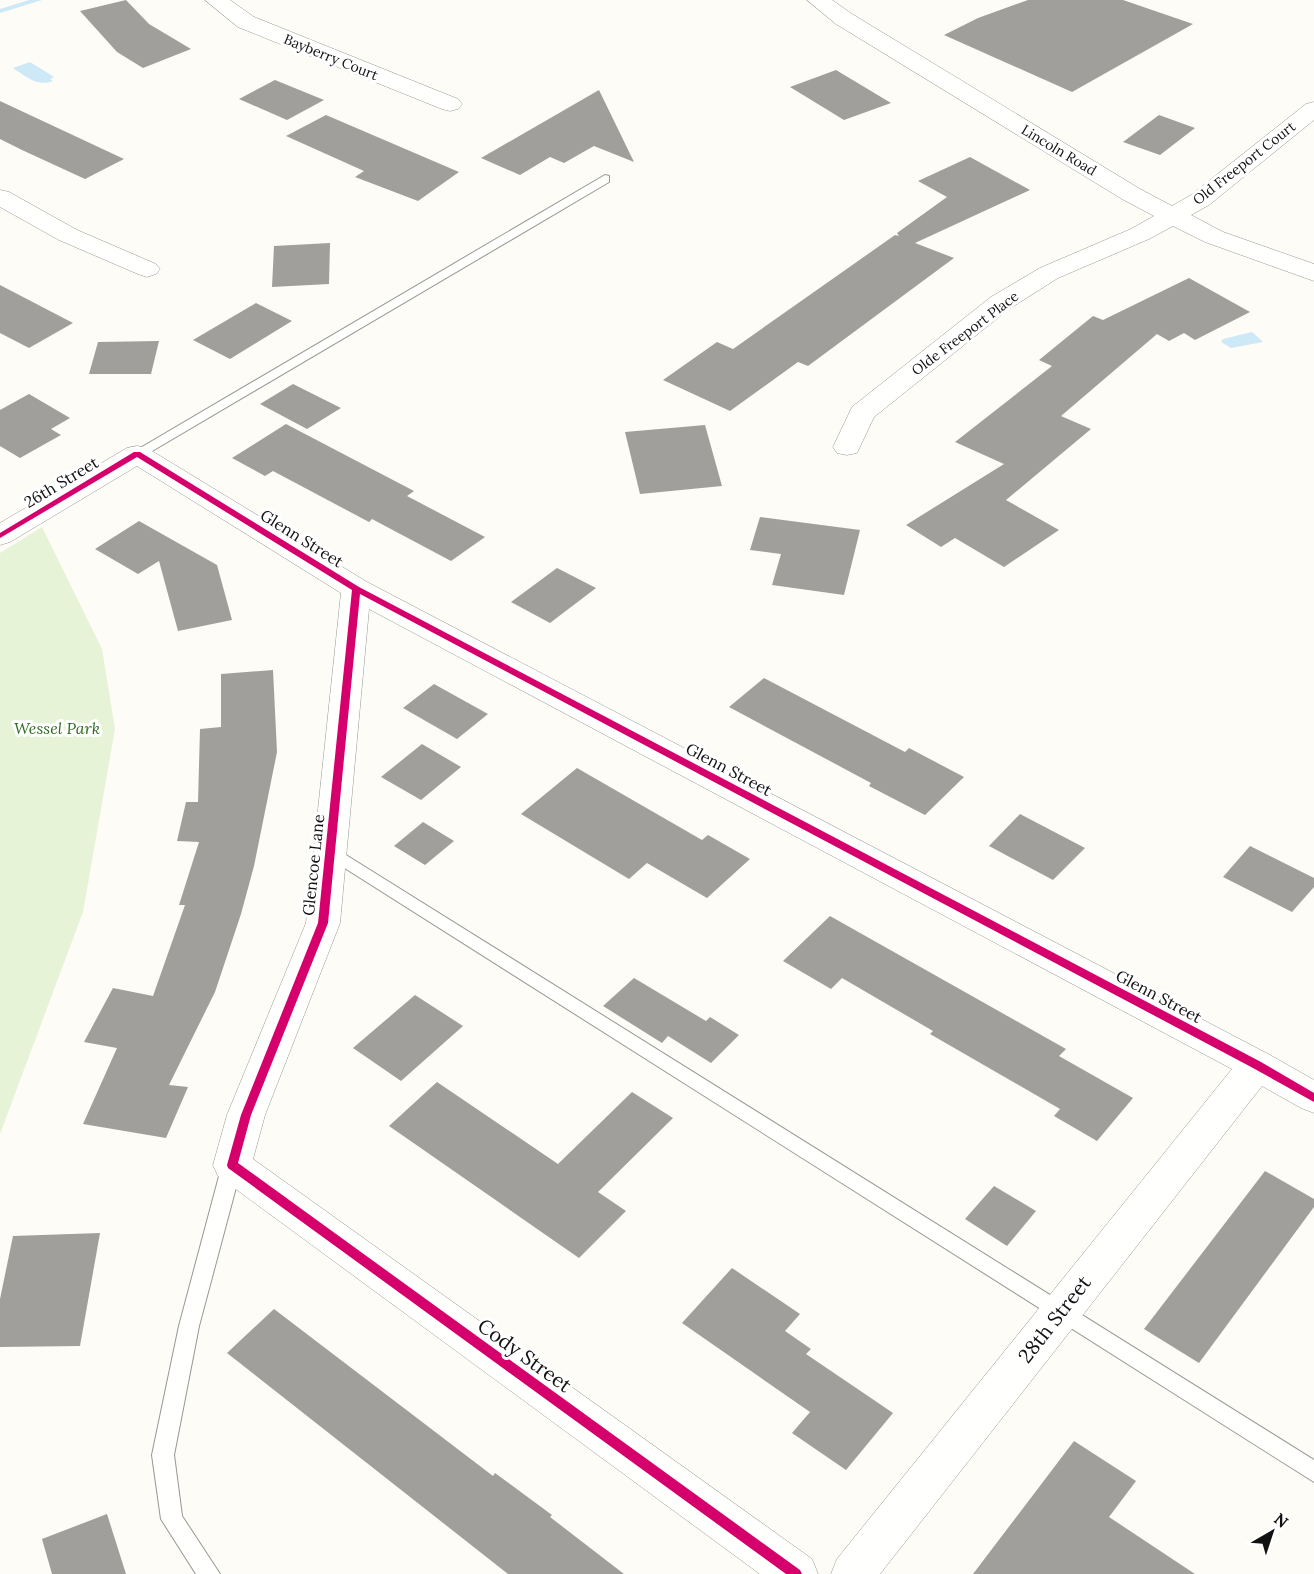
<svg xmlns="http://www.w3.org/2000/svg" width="1314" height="1574" viewBox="0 0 1314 1574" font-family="Lora,serif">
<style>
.green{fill:#e7f3d7}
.water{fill:#cde8f7}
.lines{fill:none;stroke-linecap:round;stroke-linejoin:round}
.stream{fill:#cde8f7;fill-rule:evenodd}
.building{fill:#a19f9c}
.service-casing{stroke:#979795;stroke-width:2}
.minor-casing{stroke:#979795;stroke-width:1}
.service{fill:#fffffe;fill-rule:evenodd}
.minor{fill:#fffffe;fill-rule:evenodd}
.cycleway-casing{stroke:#fff;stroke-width:4}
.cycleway{fill:#d6006c;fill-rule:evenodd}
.labels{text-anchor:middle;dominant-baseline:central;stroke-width:6;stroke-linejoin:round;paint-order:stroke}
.far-street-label{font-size:14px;fill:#111;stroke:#fff}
.street-label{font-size:16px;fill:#111;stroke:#fff}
.park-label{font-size:16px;font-style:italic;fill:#2f6b1f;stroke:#fff}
.near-street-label{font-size:20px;fill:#111;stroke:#fff}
</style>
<rect width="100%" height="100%" fill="#fdfcf7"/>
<!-- green -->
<polygon class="green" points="42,527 102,649 115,729 83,912 0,1134 0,553"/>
<!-- water -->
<g class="water">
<path d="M30 62 54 77 50 79 53 81C37 87 27 77 13 68Z"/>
<polygon points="1252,332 1263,342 1231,348 1221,342 1223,339"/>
</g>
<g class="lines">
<!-- stream -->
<polygon class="stream" points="29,0 42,0 0,13 0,9"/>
</g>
<!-- building -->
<g class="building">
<polygon points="126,0 149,24 191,49 143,68 117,52 80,11"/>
<polygon points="1028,0 1123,0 1193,24 1072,92 944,35 978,18"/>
<polygon points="836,70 891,103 844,120 790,87"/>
<polygon points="275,80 324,100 287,120 239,99"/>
<polygon points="599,90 634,162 594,146 564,163 550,157 520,175 481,158"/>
<polygon points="0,101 124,159 85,179 22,150 0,139"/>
<polygon points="326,115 459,172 418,201 355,177 364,171 286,136"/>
<polygon points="1159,115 1195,128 1160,155 1123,142"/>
<polygon points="970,157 1030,190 915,243 954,258 808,366 798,362 730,411 663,380 717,342 733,349 895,235 899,236 897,233 947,197 918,181"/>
<polygon points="330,243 329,284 272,287 274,246"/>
<polygon points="1189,278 1250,312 1195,340 1184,333 1169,341 1157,334 1061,416 1091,429 1006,500 1059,530 1004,567 955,538 941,547 906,525 1004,464 955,442 1052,366 1039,360 1093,316 1103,320"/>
<polygon points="0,285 73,323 29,348 0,333"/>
<polygon points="256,303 292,321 230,359 193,340"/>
<polygon points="159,341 151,374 89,374 98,342"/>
<polygon points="293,384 341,408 307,429 260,404"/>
<polygon points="29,394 70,418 51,429 61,435 20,458 0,446 0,410"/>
<polygon points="286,424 414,491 407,496 485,537 451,561 372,519 369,522 273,471 265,476 232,458"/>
<polygon points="705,425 722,486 640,494 625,432"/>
<polygon points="760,517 860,530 844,595 772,585 781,554 750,550"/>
<polygon points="139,521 217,565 232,620 178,631 159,561 138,574 95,549"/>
<polygon points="557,568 596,588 550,623 511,602"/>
<polygon points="273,670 277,752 254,866 241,914 215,992 169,1085 188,1087 166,1138 83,1124 117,1048 84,1042 113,988 153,996 185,905 179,905 199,842 177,841 186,802 198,802 200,729 221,727 221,674"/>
<polygon points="764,678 905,752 909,748 964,777 925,815 869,786 871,783 729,707"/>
<polygon points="434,684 488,714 457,739 403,708"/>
<polygon points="422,744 461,767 421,800 381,777"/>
<polygon points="577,768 702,840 708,835 750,859 707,898 647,863 629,879 521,814"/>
<polygon points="1020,814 1085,848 1053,880 989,846"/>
<polygon points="423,822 454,841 425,865 394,846"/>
<polygon points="1250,846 1314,878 1314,887 1292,912 1223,877"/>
<polygon points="830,916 1066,1049 1059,1056 1133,1098 1097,1141 1054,1116 1060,1109 930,1034 933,1031 842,978 831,989 783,961"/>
<polygon points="634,978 706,1021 710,1017 739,1035 711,1063 668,1036 662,1043 603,1006"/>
<polygon points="415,995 463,1026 401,1081 353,1048"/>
<polygon points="437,1082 558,1164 632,1092 673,1118 598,1192 626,1211 579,1258 389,1126"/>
<polygon points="1265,1171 1314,1199 1314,1207 1199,1363 1144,1329"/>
<polygon points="994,1186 1036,1211 1007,1246 965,1219"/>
<polygon points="100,1233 80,1346 0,1347 0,1299 13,1236"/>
<polygon points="732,1268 800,1314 785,1331 811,1349 806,1354 893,1413 846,1470 792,1433 810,1412 682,1323"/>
<polygon points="274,1309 493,1476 495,1473 552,1515 550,1517 624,1574 508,1574 227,1353"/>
<polygon points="1074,1441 1136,1481 1109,1517 1195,1574 973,1574"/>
<polygon points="107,1514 126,1574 52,1574 42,1539"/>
</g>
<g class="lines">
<defs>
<g id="service">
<polygon points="605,175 609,176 609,182 142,457 132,457 130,454"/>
<polygon points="330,845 1314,1460 1314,1482 324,855 322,851 324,847"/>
<polygon points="232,1157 239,1159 242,1165 199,1326 174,1455 182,1516 220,1574 196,1574 161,1519 152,1455 179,1326 222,1165 225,1159"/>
</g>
<g id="minor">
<polygon points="205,0 230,0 254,17 458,99 462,104 458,109 450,111 442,109 238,27"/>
<polygon points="807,0 832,0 852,14 1140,189 1172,206 1191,195 1306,104 1314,102 1314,120 1209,205 1191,215 1223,232 1314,264 1314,281 1205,242 1173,226 1149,239 1058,278 1009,309 874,417 857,453 847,455 837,453 833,447 852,407 991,297 1040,268 1131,229 1154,216 1122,199 836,24"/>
<polygon points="0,190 9,192 77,230 156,264 160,269 156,274 147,277 138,274 59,240 0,207"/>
<polygon points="137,446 147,448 367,582 1270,1055 1314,1080 1314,1113 1301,1108 1262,1086 880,1574 831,1574 837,1559 1232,1069 369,609 340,923 265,1115 253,1159 812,1559 818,1574 760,1574 218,1176 213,1165 227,1115 306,923 341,593 137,466 10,542 0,545 0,523 127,448"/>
</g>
</defs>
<!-- service casing -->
<use href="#service" class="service-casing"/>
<!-- minor casing -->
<use href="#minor" class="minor-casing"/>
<!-- service -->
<use href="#service" class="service"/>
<!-- minor -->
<use href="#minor" class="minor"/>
<defs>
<polygon id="cycleway" points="134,452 140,452 359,587 1261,1062 1314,1093 1314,1102 1253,1068 360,594 328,923 251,1115 238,1163 800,1570 802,1574 786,1574 228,1168 227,1165 241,1115 318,923 352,590 137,457 0,538 0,533"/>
</defs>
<!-- cycleway casing -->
<use href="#cycleway" class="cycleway-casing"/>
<!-- cycleway -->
<use href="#cycleway" class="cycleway"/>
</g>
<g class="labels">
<!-- far-street labels -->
<g class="far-street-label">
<text transform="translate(331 57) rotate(22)">Bayberry Court</text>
<text transform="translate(1059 150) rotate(31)">Lincoln Road</text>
<text transform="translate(1244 163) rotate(-38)">Old Freeport Court</text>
<text transform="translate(965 333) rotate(-37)">Olde Freeport Place</text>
</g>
<!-- street labels -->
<g class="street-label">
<text transform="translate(61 482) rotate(-31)">26th Street</text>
<text transform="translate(302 538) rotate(32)">Glenn Street</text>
<text transform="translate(729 769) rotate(28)">Glenn Street</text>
<text transform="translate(313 865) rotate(-84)">Glencoe Lane</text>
<text transform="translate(1159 996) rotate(28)">Glenn Street</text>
</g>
<!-- park labels -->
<g class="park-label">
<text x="57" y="728">Wessel Park</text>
</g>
<!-- near-street labels -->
<g class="near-street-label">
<text transform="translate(1054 1319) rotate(-52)">28th Street</text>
<text transform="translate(525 1355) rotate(36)">Cody Street</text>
</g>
</g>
<!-- north arrow -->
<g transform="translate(1272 1532) rotate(39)" stroke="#ffffff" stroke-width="4.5" paint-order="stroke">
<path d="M0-4.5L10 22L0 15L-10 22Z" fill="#111111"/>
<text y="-9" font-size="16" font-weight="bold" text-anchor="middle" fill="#111111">N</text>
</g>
</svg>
